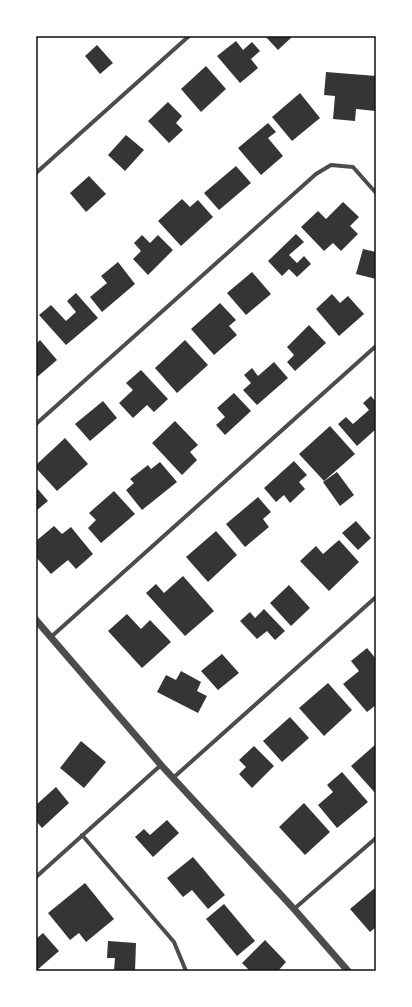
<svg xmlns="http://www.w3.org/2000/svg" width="412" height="1007" viewBox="0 0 412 1007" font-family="'IBM Plex Sans',sans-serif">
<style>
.building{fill:#353535}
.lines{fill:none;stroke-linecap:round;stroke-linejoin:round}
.minor{stroke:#4c4c4c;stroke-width:4}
.tertiary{stroke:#4c4c4c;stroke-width:7}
.neatline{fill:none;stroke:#111;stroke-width:1.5}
</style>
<rect width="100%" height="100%" fill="#fff"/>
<!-- building -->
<g class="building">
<polygon points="265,36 293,36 278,50"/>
<polygon points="236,41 243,50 252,42 260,51 251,59 258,68 240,83 217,56"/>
<polygon points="97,45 113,63 100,74 85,56"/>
<polygon points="206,66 226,89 201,112 181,89"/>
<polygon points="326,72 376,76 376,111 356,109 355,121 333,119 335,96 324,95"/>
<polygon points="300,93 320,118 292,141 272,117"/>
<polygon points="168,102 182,116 176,123 183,130 169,143 148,121"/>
<polygon points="268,123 276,132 268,138 283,156 261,175 238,148"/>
<polygon points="126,135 144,150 125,171 108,155"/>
<polygon points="236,166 251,183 219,210 204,193"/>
<polygon points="89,176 106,194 86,212 70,193"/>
<polygon points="182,199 190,207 198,200 213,217 181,246 158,221"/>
<polygon points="343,202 359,217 350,226 358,234 341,251 333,243 324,251 301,227 318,211 326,219"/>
<polygon points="296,234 304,242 289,255 297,263 304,256 311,264 297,277 289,269 282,276 268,261"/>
<polygon points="142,235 150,243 158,235 173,250 148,275 133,259 141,251 134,243"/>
<polygon points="363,249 376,252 376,279 356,274"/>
<polygon points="118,262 135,284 102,312 90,297 107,283 101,276"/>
<polygon points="252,272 271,294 246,315 227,293"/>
<polygon points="76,293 98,318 66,345 39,315 51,305 66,321 76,312 67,301"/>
<polygon points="332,294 340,303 348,296 364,314 339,336 316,309"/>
<polygon points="220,303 236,320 229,326 237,335 214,355 191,329"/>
<polygon points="309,325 326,343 295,371 287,362 294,355 287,347"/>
<polygon points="40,340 57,360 36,378 36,344"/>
<polygon points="185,340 208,365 177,393 155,368"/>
<polygon points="274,362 288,378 257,405 243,390 251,383 244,375 252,368 258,376"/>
<polygon points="141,370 168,399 154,412 147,405 133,418 119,403 133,390 126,383"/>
<polygon points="234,393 251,411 225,435 216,425 225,417 217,408"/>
<polygon points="371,396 376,402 376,429 357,446 338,424 346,417 353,424 369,410 363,403"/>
<polygon points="103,401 117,418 90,441 75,424"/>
<polygon points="175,421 198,445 190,452 197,460 182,475 152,443"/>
<polygon points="330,426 355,454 324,481 299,454"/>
<polygon points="65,438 88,464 57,491 36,468 36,465"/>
<polygon points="294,461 307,475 299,482 305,489 290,503 284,495 276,502 264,488"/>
<polygon points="160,462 177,482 142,510 126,490 134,483 130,479 148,465 151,469"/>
<polygon points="337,472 354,495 340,506 323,482"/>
<polygon points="36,487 48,501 36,511"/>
<polygon points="114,491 135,514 101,543 88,528 96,520 89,513"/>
<polygon points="258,497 271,512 263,519 269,527 245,547 226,524"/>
<polygon points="356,521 371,538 358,550 342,533"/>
<polygon points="54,526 62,534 71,527 93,554 76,569 68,560 51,574 36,557 36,541"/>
<polygon points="216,531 237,555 208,582 186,557"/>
<polygon points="339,540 359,562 329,591 300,561 316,546 323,554"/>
<polygon points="183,576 214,611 185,636 146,593 156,584 164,593"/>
<polygon points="289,585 310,608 291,626 270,603"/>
<polygon points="264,609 285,631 275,640 267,631 257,639 240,621 250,612 255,618"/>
<polygon points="127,614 141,629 150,620 171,642 142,668 108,631"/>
<polygon points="367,648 376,659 376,705 367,712 343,684 359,671 351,661"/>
<polygon points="222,654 239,673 218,690 201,671"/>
<polygon points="181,671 201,682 197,691 207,696 198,713 157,692 166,675 176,680"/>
<polygon points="328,683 352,710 324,736 299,708"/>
<polygon points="290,717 309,738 282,762 263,741"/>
<polygon points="81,741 106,762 84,788 60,768"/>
<polygon points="376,744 376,794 351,766"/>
<polygon points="254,746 274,766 252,788 239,774 246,767 239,760"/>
<polygon points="342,772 368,802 337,828 318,805 333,792 327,785"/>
<polygon points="56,787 69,803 42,828 36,821 36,805"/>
<polygon points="304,803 330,832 305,855 279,827"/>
<polygon points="167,820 179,833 153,857 135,837 144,829 150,835"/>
<polygon points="193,857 225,895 208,909 192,890 183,897 167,878"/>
<polygon points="85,883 114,919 86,942 79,933 70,940 48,913"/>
<polygon points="376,887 376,927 370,932 350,909"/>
<polygon points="224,904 255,941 237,956 206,919"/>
<polygon points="43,933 59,951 36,971 36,939"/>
<polygon points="265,940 286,962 278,971 264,970 250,971 242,963"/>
<polygon points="108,941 136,943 135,971 114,971 115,958 107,958"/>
</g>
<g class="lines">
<!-- minor -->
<g class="minor">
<polyline points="36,173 189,36"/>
<polyline points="36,424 316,174 331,165 353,167 376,193"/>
<polyline points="51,637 376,346"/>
<polyline points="173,778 376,597"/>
<polyline points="82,835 174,942 186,971"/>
<polyline points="36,877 161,765"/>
<polyline points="294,909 376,838"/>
</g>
<!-- tertiary -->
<polyline class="tertiary" points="36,620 161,765 294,909 348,971"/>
</g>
<!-- border -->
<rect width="412" height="1007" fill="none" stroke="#ffffff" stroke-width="74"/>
<rect x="37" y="37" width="338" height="933" class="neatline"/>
</svg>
